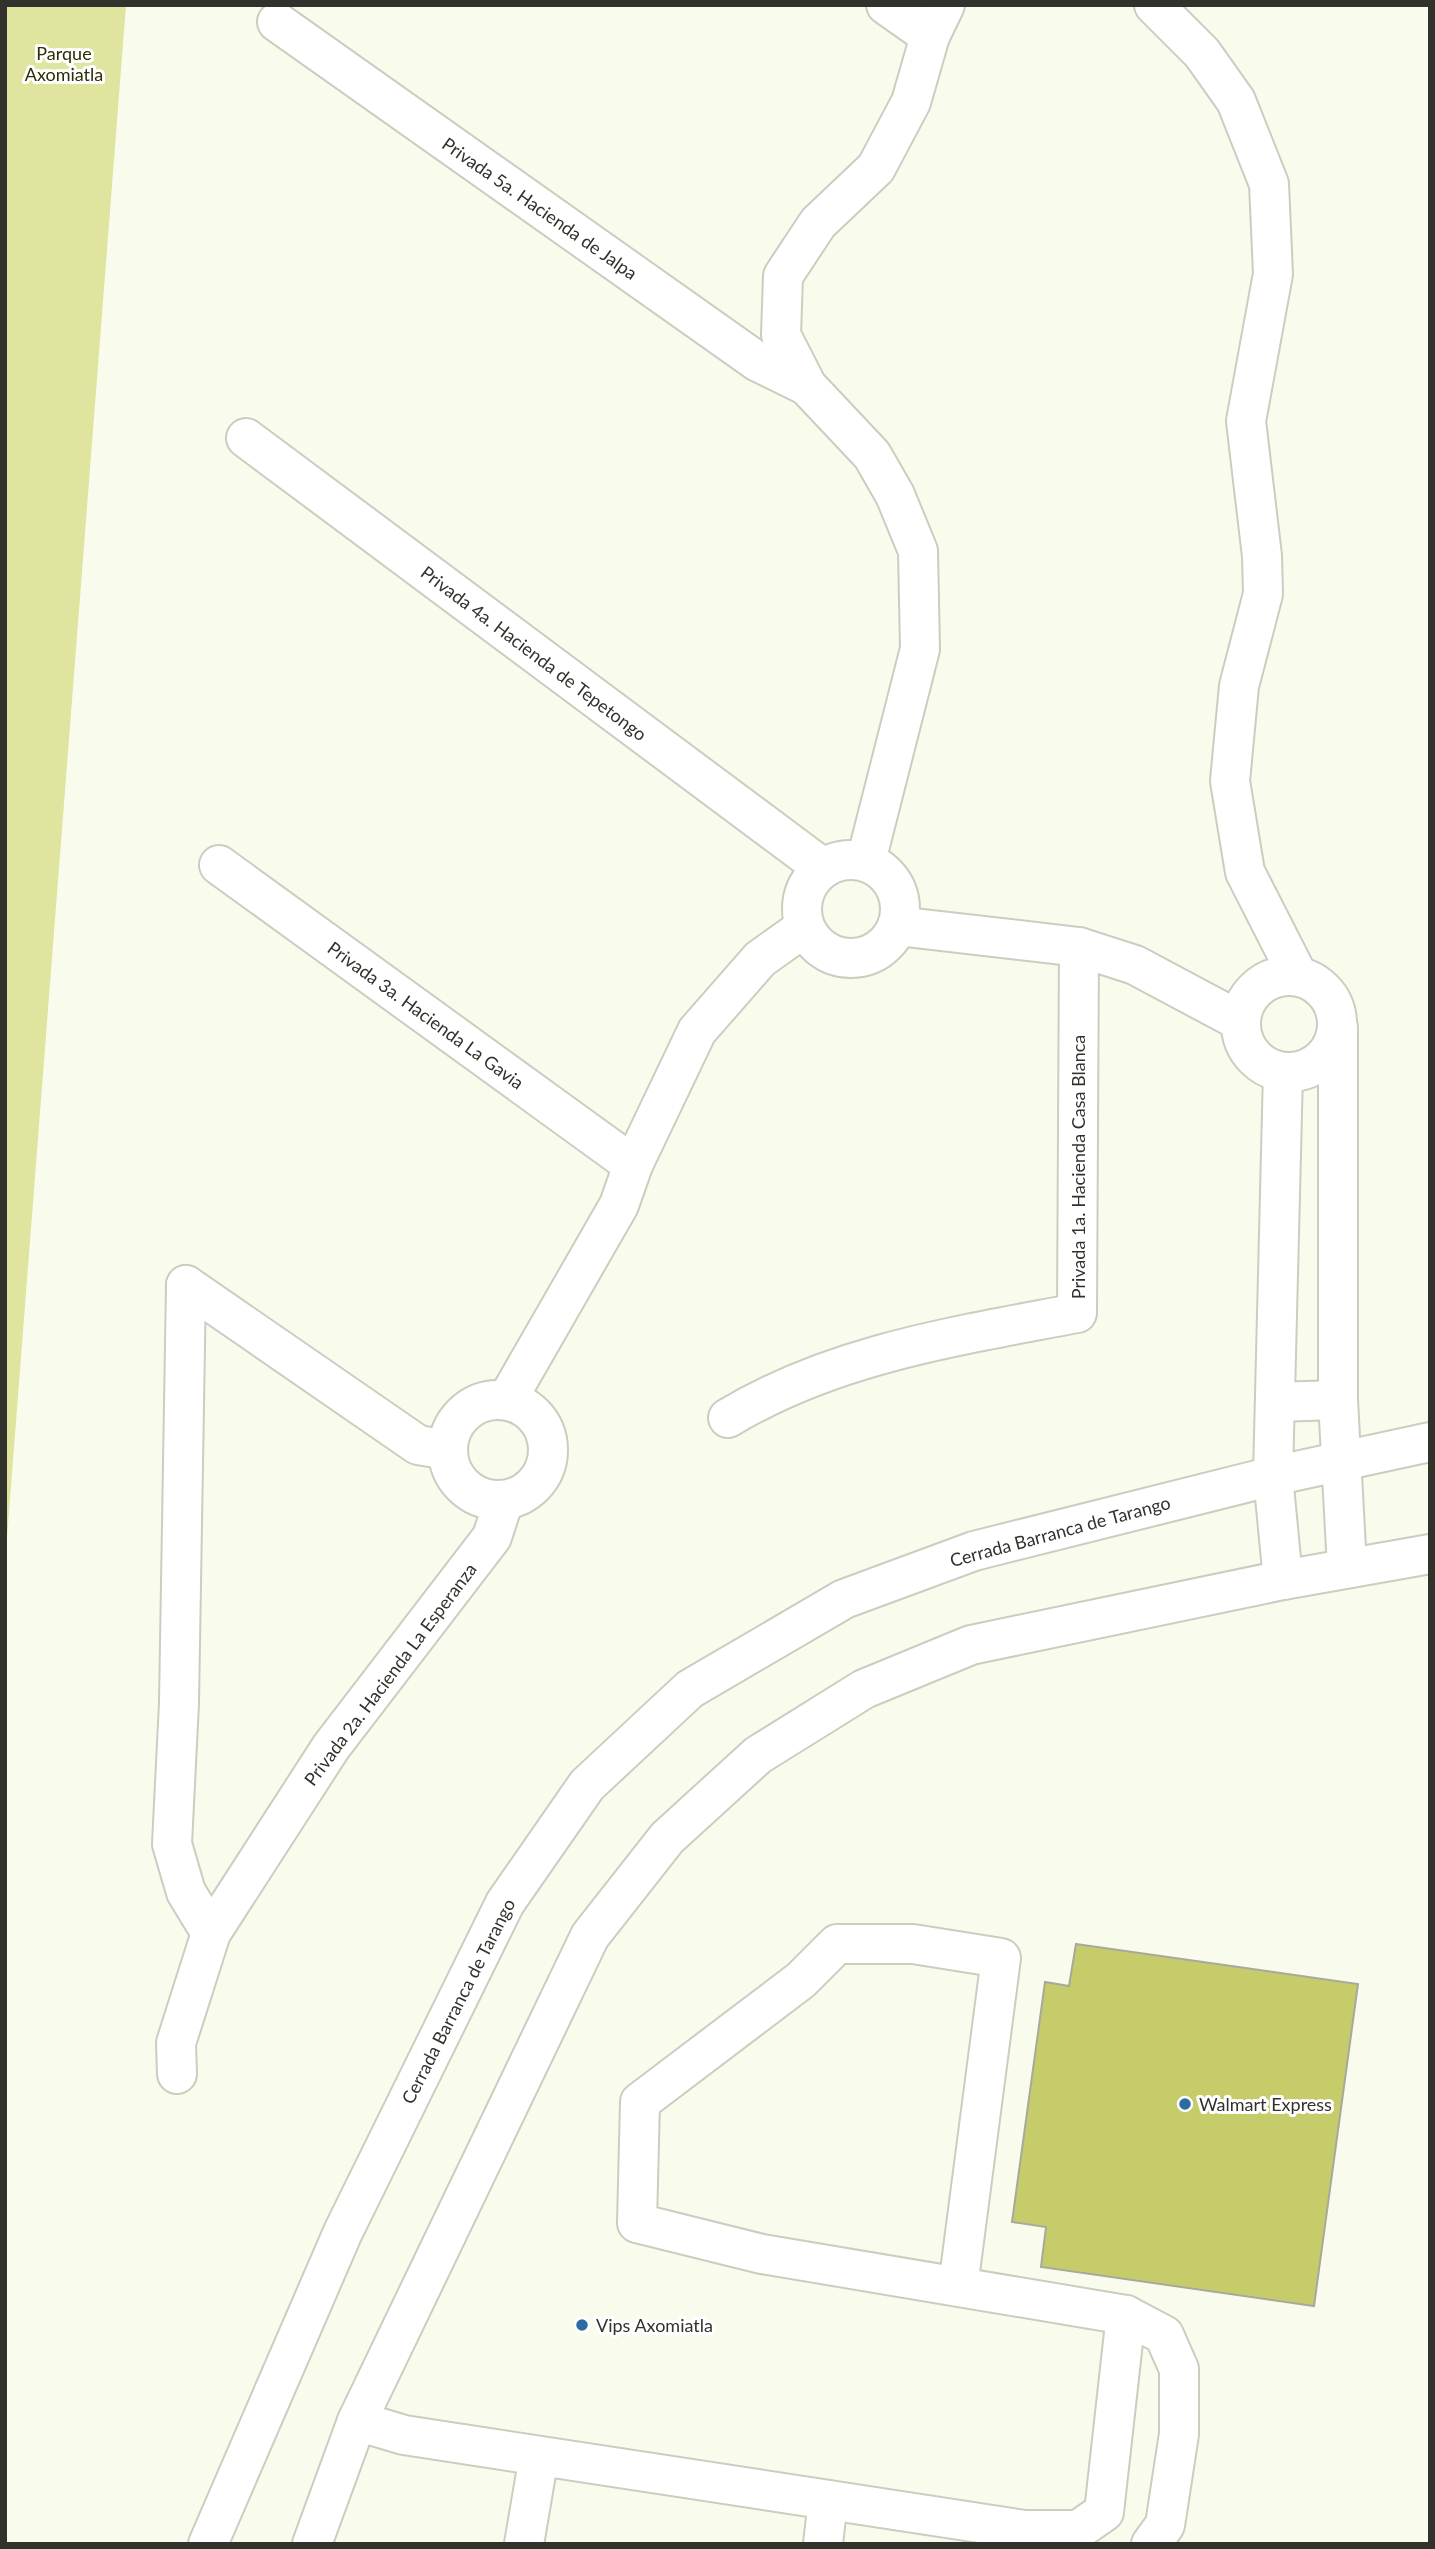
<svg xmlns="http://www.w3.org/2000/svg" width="1435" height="2549" viewBox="0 0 1435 2549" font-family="Lato,sans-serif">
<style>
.green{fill:#dfe49e}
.building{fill:#c6cc69;stroke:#a7a99c;stroke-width:2}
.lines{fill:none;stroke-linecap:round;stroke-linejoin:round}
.minor-casing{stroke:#cccdc0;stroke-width:42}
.minor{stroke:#fff;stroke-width:38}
.poi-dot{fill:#2e6ba2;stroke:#fff;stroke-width:2.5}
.labels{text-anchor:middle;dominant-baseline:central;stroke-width:6;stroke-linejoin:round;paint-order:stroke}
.park-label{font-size:18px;fill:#2d2f03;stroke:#fff}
.street-label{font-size:18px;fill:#32322d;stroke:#fff}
.poi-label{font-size:18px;fill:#32322d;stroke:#fff;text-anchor:start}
</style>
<rect width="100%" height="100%" fill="#f9fbed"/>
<!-- green -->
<polygon class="green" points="5,5 126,5 5,1563"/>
<!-- building -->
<polygon class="building" points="1076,1944 1358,1984 1314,2306 1041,2267 1046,2227 1012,2222 1045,1982 1069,1986"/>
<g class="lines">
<defs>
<g id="minor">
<polyline points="886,5 930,36"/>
<polyline points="1154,5 1202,53 1236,101 1269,184 1273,274 1246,421 1262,556 1263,594 1239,686 1230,781 1245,872 1298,976"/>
<polyline points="277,22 758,362 807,386"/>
<polyline points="246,438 823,868"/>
<circle cx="851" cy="909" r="49"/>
<polyline points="866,861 920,649 918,551 895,495 872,455 807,386 781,335 783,276 818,223 876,168 911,102 930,36 945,5"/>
<polyline points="219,865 633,1165"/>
<polyline points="897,926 1079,947 1135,965 1240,1021"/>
<circle cx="1289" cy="1024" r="48"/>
<polyline points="1338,1027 1338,1400 1347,1568"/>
<polyline points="186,1285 179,1703 172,1844 186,1892 211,1933"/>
<polyline points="186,1285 418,1445 448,1450"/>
<polyline points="507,1400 619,1205 633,1165 697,1031 760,959 805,927"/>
<circle cx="498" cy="1450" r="50"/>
<polyline points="1275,1402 1338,1400"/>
<path d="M728 1418C834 1354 957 1336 1077 1313L1079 947"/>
<polyline points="1283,1580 1273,1476 1283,1072"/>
<polyline points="177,2074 176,2043 211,1933 331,1747 492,1537 504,1500"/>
<polyline points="958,2287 1001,1958 913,1944 837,1944 801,1980 640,2102 637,2223 762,2254 1126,2315 1164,2335 1179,2369 1179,2434 1165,2525 1151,2544"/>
<polyline points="357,2421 404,2435 1025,2530 1078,2530 1104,2512 1126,2315"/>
<polyline points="208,2544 343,2232 505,1903 587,1785 690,1689 844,1599 974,1551 1273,1476 1430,1442"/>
<polyline points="312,2544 357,2421 590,1936 667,1838 758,1755 864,1689 971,1645 1283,1580 1430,1554"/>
<polyline points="524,2544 539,2456"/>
<polyline points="823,2544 828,2500"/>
</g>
</defs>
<!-- minor casing -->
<use href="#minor" class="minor-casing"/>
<!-- minor -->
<use href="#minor" class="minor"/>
</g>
<!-- markers -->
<g class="poi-dot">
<circle cx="1185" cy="2104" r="7"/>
<circle cx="582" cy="2325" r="7"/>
</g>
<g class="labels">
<!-- park labels -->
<g class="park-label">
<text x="64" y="53">Parque<tspan x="64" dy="21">Axomiatla</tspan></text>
</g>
<!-- street labels -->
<g class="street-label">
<text transform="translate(540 208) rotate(35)">Privada 5a. Hacienda de Jalpa</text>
<text transform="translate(534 653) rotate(37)">Privada 4a. Hacienda de Tepetongo</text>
<text transform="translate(426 1015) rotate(36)">Privada 3a. Hacienda La Gavia</text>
<text transform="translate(1078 1167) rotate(-90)">Privada 1a. Hacienda Casa Blanca</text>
<text transform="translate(1060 1531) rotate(-15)">Cerrada Barranca de Tarango</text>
<text transform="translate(390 1674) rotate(-53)">Privada 2a. Hacienda La Esperanza</text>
<text transform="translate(458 2001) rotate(-63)">Cerrada Barranca de Tarango</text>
</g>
<!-- poi labels -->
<g class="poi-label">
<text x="1199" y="2104">Walmart Express</text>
<text x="596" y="2325">Vips Axomiatla</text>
</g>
</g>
<!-- border -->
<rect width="1435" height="2549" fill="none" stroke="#32322d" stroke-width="14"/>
</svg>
